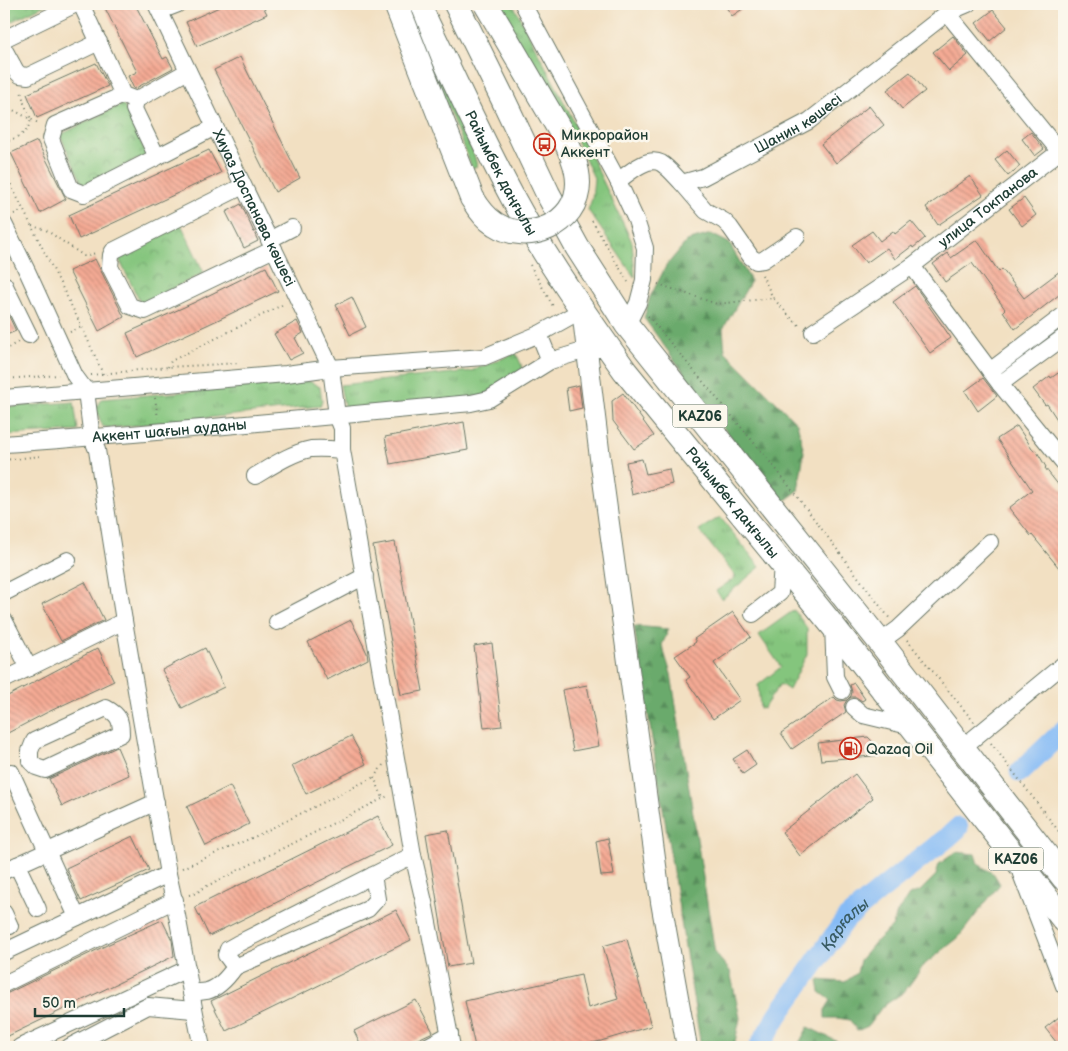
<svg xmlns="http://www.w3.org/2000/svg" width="1068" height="1051" viewBox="0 0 1068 1051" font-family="'Balsamiq Sans',sans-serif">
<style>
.grass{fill:url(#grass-tufts);stroke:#528158}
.forest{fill:url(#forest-firs);stroke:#457450}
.park{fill:url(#park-crowns);stroke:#528158}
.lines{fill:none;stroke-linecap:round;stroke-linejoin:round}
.river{stroke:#86bbf5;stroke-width:21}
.building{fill:url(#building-back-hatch)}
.minor-casing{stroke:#697666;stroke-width:18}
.major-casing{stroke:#697666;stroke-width:22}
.highway-casing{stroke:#697666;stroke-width:26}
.path{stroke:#697666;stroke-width:2;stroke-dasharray:1 4;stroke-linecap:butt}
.minor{stroke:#fff;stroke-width:16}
.major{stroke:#fff;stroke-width:20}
.highway{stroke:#fff;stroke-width:24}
.highway-bridge-casing{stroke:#697666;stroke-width:26;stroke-linecap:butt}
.highway-bridge{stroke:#fff;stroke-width:24}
.labels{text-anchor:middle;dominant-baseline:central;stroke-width:5;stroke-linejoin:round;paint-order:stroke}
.shield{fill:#fbf7ec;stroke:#61756b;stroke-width:1}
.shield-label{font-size:14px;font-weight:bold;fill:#1f3d34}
.street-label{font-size:15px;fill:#1f3d34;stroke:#fbf7ec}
.poi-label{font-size:15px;fill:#1f3d34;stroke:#fbf7ec;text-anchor:start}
.water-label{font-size:16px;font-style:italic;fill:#395c64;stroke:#fbf7ec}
</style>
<defs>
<pattern id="grass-tufts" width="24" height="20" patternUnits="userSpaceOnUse" patternTransform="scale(1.25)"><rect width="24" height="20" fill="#84c57d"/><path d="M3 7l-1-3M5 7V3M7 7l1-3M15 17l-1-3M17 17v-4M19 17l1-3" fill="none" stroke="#6ba167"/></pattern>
<pattern id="forest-firs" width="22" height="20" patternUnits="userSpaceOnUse" patternTransform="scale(1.25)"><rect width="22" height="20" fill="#6baa6c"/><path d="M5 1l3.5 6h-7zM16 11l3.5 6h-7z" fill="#578c5a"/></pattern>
<pattern id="park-crowns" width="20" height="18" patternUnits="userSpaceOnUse" patternTransform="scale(1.25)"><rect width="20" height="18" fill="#84c57d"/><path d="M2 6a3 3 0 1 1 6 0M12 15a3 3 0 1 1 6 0" fill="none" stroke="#6ba167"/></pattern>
<pattern id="building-back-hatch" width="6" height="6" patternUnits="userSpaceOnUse" patternTransform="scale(1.25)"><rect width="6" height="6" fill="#f5aa94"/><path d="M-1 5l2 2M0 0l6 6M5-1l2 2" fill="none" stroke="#c68c7a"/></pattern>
</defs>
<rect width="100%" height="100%" fill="#fbf7ec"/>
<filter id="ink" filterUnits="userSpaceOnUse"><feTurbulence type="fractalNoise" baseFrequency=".02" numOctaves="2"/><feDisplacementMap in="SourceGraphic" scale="10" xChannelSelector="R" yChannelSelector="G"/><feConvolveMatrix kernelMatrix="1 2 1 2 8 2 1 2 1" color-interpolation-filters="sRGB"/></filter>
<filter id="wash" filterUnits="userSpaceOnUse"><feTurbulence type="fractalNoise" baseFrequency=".0096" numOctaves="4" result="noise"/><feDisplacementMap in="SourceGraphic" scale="20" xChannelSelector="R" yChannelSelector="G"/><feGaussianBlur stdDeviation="1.12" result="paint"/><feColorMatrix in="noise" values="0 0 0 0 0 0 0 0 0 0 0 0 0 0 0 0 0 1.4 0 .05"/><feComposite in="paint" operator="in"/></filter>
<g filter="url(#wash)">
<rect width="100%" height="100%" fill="#f2e0c2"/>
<!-- grass -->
<g class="grass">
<polygon points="406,4 464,129 474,154 477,166 472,168"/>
<polygon points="496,4 513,4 582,137 632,242 635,278 588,210 592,199 594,178 576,140"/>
<polygon points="516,353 524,371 483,396 345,410 340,385 471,371"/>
<polygon points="309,381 320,387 322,400 320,406 110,428 102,426 96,408 101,399"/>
<polygon points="74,402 78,431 4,435 4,407"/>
<polygon points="720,517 760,567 722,599 716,591 736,577 699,530"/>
<polygon points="794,610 807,628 807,654 789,690 780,684 763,709 760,708 758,685 781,667 759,635"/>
</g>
<!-- forest -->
<g class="forest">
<polygon points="711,234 729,243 751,281 723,329 725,351 797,423 804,452 798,491 783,502 722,426 644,318 650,297 666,266 687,241"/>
<polygon points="634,626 669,629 662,645 671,674 715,953 730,971 740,1018 734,1047 701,1047"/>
<polygon points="956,852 975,854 978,864 994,874 1000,884 958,938 924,965 904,992 882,1007 868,1026 857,1031 850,1020 837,1018 825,1018 825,1010 831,1000 820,992 818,980 845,982 857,973 860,960 878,939 892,927 897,913 909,895 920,891 936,875 939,864"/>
<polygon points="808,1027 840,1043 840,1047 797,1047"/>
</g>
<!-- park -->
<g class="park">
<polygon points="4,4 47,4 4,25"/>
<polygon points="123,104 147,155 83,185 60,135"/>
<polygon points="181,224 204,273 141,304 118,257"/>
</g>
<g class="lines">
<!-- river -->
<g class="river">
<polyline points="1020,772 1064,730"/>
<path id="s1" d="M759 1047 778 1015 846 919 882 889 948 837 958 828"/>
</g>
</g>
<g id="blocks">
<!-- building -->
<g class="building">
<polygon points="103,4 135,4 163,59 167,57 173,68 134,89 128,76 137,72"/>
<polygon points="226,4 262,4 267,14 197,46 186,22"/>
<polygon points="724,4 750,4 732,16"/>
<polygon points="993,10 1007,27 990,41 976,23"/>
<polygon points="953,36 968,55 949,71 933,52"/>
<polygon points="240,57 300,178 275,192 214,70"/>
<polygon points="96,63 108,86 37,118 27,94"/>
<polygon points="910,72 925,91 902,109 887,90"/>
<polygon points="869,106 884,125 836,163 821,144"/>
<polygon points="1031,132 1044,149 1035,156 1022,139"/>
<polygon points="37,141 66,199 40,213 11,153"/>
<polygon points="209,150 221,173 79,239 69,215"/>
<polygon points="1007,150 1020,166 1008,176 995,160"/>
<polygon points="970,176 983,195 938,225 926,207"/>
<polygon points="1024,198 1036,215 1022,226 1009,209"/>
<polygon points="241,204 258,241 244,248 226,212"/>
<polygon points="911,221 925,238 913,248 912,246 895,259 887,248 866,263 852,245 872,231 880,241 893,231 895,234"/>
<polygon points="977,240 999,272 1002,269 1024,298 1064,268 1064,291 1015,329 1003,311 1005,309 972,263 945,282 933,264 948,253 951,258"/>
<polygon points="95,259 124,317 99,331 69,271"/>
<polygon points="266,267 278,291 207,325 137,357 127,333 193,303"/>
<polygon points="915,286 951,338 930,353 893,302"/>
<polygon points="352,297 366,327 350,335 336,305"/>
<polygon points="4,306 16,331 4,336"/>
<polygon points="297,321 303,333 295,338 303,353 289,360 274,334"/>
<polygon points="1064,369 1064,386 1060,390 1064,395 1064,430 1047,404 1045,405 1033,389 1050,376 1051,378"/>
<polygon points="983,378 997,396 978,411 965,391"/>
<polygon points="579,385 582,408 569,411 566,388"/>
<polygon points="623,393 654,436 634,449 613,421 612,401"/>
<polygon points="464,422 468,450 390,464 385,437"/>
<polygon points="1017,426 1034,451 1036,450 1046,467 1045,468 1064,492 1064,574 1032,535 1031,536 1009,508 1032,490 997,439"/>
<polygon points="642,459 646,474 669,469 672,484 632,495 626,462"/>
<polygon points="395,542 423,691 401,695 373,546"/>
<polygon points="85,582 104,620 61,641 42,604"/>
<polygon points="733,612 751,637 714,663 740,700 713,719 686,680 690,677 675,656 696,642 694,639"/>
<polygon points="351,620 367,653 368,659 327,680 308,642"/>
<polygon points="492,643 502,726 484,728 474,646"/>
<polygon points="98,648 114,681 46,713 4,735 4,698"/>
<polygon points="205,648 224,687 182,708 162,670"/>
<polygon points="854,683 865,699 862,701 856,697 851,697 847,700 844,705 846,712 792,749 781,733 834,697 837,700 841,701 847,700 851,696 852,692 850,685"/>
<polygon points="587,685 599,746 573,751 562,690"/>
<polygon points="351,736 366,764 306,794 292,766"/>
<polygon points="868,737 886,755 821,760 818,743"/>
<polygon points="117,747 129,775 62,806 49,779"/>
<polygon points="747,750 756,765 743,774 733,759"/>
<polygon points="855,774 873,798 800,856 782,832"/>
<polygon points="230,786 249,824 206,846 187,807"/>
<polygon points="378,816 392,845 209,936 195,907"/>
<polygon points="448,830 471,963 448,967 426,834"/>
<polygon points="133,836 149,870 81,901 66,868"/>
<polygon points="608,838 614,875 601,876 596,841"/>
<polygon points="396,910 411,940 226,1031 211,1001"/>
<polygon points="162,920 172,940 174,956 4,1038 4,994 8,993 109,944"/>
<polygon points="627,939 651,1026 601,1041 572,1047 475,1047 465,1001 581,975 588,1008 618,999 603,946"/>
<polygon points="416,1000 433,1032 401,1047 362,1047 354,1031"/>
<polygon points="1064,1013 1064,1047 1060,1047 1045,1028"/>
</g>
</g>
</g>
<g filter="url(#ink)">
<use href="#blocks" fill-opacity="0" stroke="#697666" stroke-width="1"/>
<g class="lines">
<defs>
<g id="minor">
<polyline points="81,4 123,95 136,100 188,71"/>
<path id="s2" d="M156 4 331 368 337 416 342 428V450L413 855 424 902 452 1047"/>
<polyline points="523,4 618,181 636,220 645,248 644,280 638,303 627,325"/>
<polyline points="160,11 178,4"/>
<polyline points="947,13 1064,157"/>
<polyline points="4,39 76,4"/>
<polyline points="4,49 16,71 20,75 28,76 99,42"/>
<polyline points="123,95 55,125 51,139 71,189 84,194 157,157"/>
<polyline points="136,100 134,109 157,157 215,127"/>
<path id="s3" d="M618 181C629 173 647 156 661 163 669 168 676 177 682 183L703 177 809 121 947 13 968 4"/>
<polyline points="682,183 706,211 724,221 730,227 751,257 756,261 763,260 797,237"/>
<polyline points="243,186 113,251 111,255 110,267 130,306 145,311 274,249"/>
<path d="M4 224 28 273 75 376 86 391 92 438 97 450 124 621 168 874C182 931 189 990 202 1047"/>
<polyline points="269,240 292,228"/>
<polyline points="912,266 1000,384 1064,463"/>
<polyline points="4,284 29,335"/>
<path id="s4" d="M813 332 912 266 1064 148"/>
<polyline points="539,334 550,361"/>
<polyline points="990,371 1064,315"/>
<polyline points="1000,384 1064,337"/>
<polyline points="4,398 286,374 331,368 484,357 539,334 582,310"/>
<path id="s5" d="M4 444C160 433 315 418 471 403L489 399 550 361 586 350 599 349"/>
<path d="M255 476C272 466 291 453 311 449 322 448 332 449 342 450"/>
<polyline points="4,593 68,560"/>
<polyline points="753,614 780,593 782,563"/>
<polyline points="4,620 29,668"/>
<polyline points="277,622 365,576"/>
<polyline points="833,626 835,677 842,691"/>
<polyline points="880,642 898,629 990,542"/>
<polyline points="4,680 124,621"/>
<polyline points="854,707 863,715 913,727"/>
<path d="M106 708C119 715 121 720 121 734L45 770 36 767 30 761V751L34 741Z"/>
<polyline points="962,748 1064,664"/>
<polyline points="11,772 77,917"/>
<polyline points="17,865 38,909"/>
<polyline points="4,871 156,802"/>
<polyline points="1021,874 1064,986"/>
<polyline points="373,875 377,899 368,909 235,967 226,955 228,949 237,944 413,855"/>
<polyline points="4,913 10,926"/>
<polyline points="4,952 168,874"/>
<polyline points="4,984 175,900"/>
<path d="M191 993C196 992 202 992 207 991 219 988 228 977 235 967"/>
<polyline points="20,1047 187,969"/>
<polyline points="69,1047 148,1006 193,1010"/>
<polyline points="426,1047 450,1034"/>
</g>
<polyline id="major" points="582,310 600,458 661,902 687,1047"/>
<g id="highway">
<path id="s6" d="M418 4C450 70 480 138 515 202 547 261 586 316 625 371L833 626 1064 920"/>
<polyline points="456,4 502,97 548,194 577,247 627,325 880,642 1064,878"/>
</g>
</defs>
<!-- minor casing -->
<use href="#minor" class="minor-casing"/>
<!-- major casing -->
<use href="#major" class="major-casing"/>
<!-- highway casing -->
<use href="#highway" class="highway-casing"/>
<!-- path -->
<g class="path">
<polyline points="4,111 13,110 40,124"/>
<path d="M4 143C18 136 27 136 31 119L24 103 21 90"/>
<polyline points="4,171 82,327 103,374"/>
<polyline points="14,214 23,210"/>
<polyline points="592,221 628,282"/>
<polyline points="32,226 46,230 84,256 96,253"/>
<polyline points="530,265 554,308"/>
<polyline points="762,275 773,298"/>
<polyline points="658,284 717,304 773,298 793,320 800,326"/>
<polyline points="648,316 776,469 890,619"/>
<polyline points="70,332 82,327"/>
<polyline points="4,350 18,342"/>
<polyline points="168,367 171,361 175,359 284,304"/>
<polyline points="91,375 168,367 240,363"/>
<polyline points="4,379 59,375"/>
<polyline points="155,398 158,418"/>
<polyline points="4,460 41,456"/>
<polyline points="907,640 974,722"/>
<polyline points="991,743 1064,838"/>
<polyline points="383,765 374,777 383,798"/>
<polyline points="182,868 256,836 374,777"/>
<polyline points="189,895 197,893 201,889 388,796"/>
</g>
<!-- minor -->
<use href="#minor" class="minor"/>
<!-- major -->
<use href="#major" class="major"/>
<!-- highway -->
<use href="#highway" class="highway"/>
<defs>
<path id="highway-bridge" d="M396 4 472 198C478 208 485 218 495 224 527 245 578 225 578 183 578 165 569 148 561 132L486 4"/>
</defs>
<!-- highway-bridge casing -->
<use href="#highway-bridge" class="highway-bridge-casing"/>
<!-- highway-bridge -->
<use href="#highway-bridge" class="highway-bridge"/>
</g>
</g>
<!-- icons -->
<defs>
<symbol id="bus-ring" viewBox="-11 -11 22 22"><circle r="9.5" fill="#fbf7ec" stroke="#c8321e" stroke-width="1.5"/><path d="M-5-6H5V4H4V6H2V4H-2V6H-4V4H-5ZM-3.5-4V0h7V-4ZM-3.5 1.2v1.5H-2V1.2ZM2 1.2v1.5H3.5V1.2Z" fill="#c8321e"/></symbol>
<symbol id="fuel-ring" viewBox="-11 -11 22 22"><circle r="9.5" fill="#fbf7ec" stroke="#c8321e" stroke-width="1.5"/><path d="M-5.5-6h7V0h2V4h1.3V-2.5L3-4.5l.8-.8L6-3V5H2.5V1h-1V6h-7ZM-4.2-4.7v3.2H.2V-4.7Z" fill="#c8321e"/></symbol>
</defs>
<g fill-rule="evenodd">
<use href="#bus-ring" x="532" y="132" width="25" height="25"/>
<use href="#fuel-ring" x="838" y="736" width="25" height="25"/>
</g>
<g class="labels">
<!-- shield labels -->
<g class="shield">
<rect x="672.5" y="404.5" width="55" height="23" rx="4"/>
<rect x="988.5" y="847.5" width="55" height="23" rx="4"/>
</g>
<g class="shield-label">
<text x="700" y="416">KАZ06</text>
<text x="1016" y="859">KАZ06</text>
</g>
<!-- street labels -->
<g class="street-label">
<text stroke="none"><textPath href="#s3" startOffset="209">Шанин көшесі</textPath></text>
<text stroke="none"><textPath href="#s6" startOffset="188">Райымбек даңғылы</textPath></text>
<text stroke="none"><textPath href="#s4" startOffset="215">улица Токпанова</textPath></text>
<text stroke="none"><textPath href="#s2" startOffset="226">Хиуаз Доспанова көшесі</textPath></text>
<text stroke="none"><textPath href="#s5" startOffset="166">Ақкент шағын ауданы</textPath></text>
<text stroke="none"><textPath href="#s6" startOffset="592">Райымбек даңғылы</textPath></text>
</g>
<!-- poi labels -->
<g class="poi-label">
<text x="561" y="135">Микрорайон<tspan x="561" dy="17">Аккент</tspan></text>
<text x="866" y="749">Qazaq Oil</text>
</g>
<!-- water labels -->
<g class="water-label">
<text stroke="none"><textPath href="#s1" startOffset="150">Қарғалы</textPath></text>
</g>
</g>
<!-- margin -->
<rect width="1068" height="1051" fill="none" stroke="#fbf7ec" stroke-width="20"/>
<!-- scale -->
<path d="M35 1008v8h89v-8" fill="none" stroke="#1f3d34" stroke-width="2.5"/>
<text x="42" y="1008" font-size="15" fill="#1f3d34" stroke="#fbf7ec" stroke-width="4" paint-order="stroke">50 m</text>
</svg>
